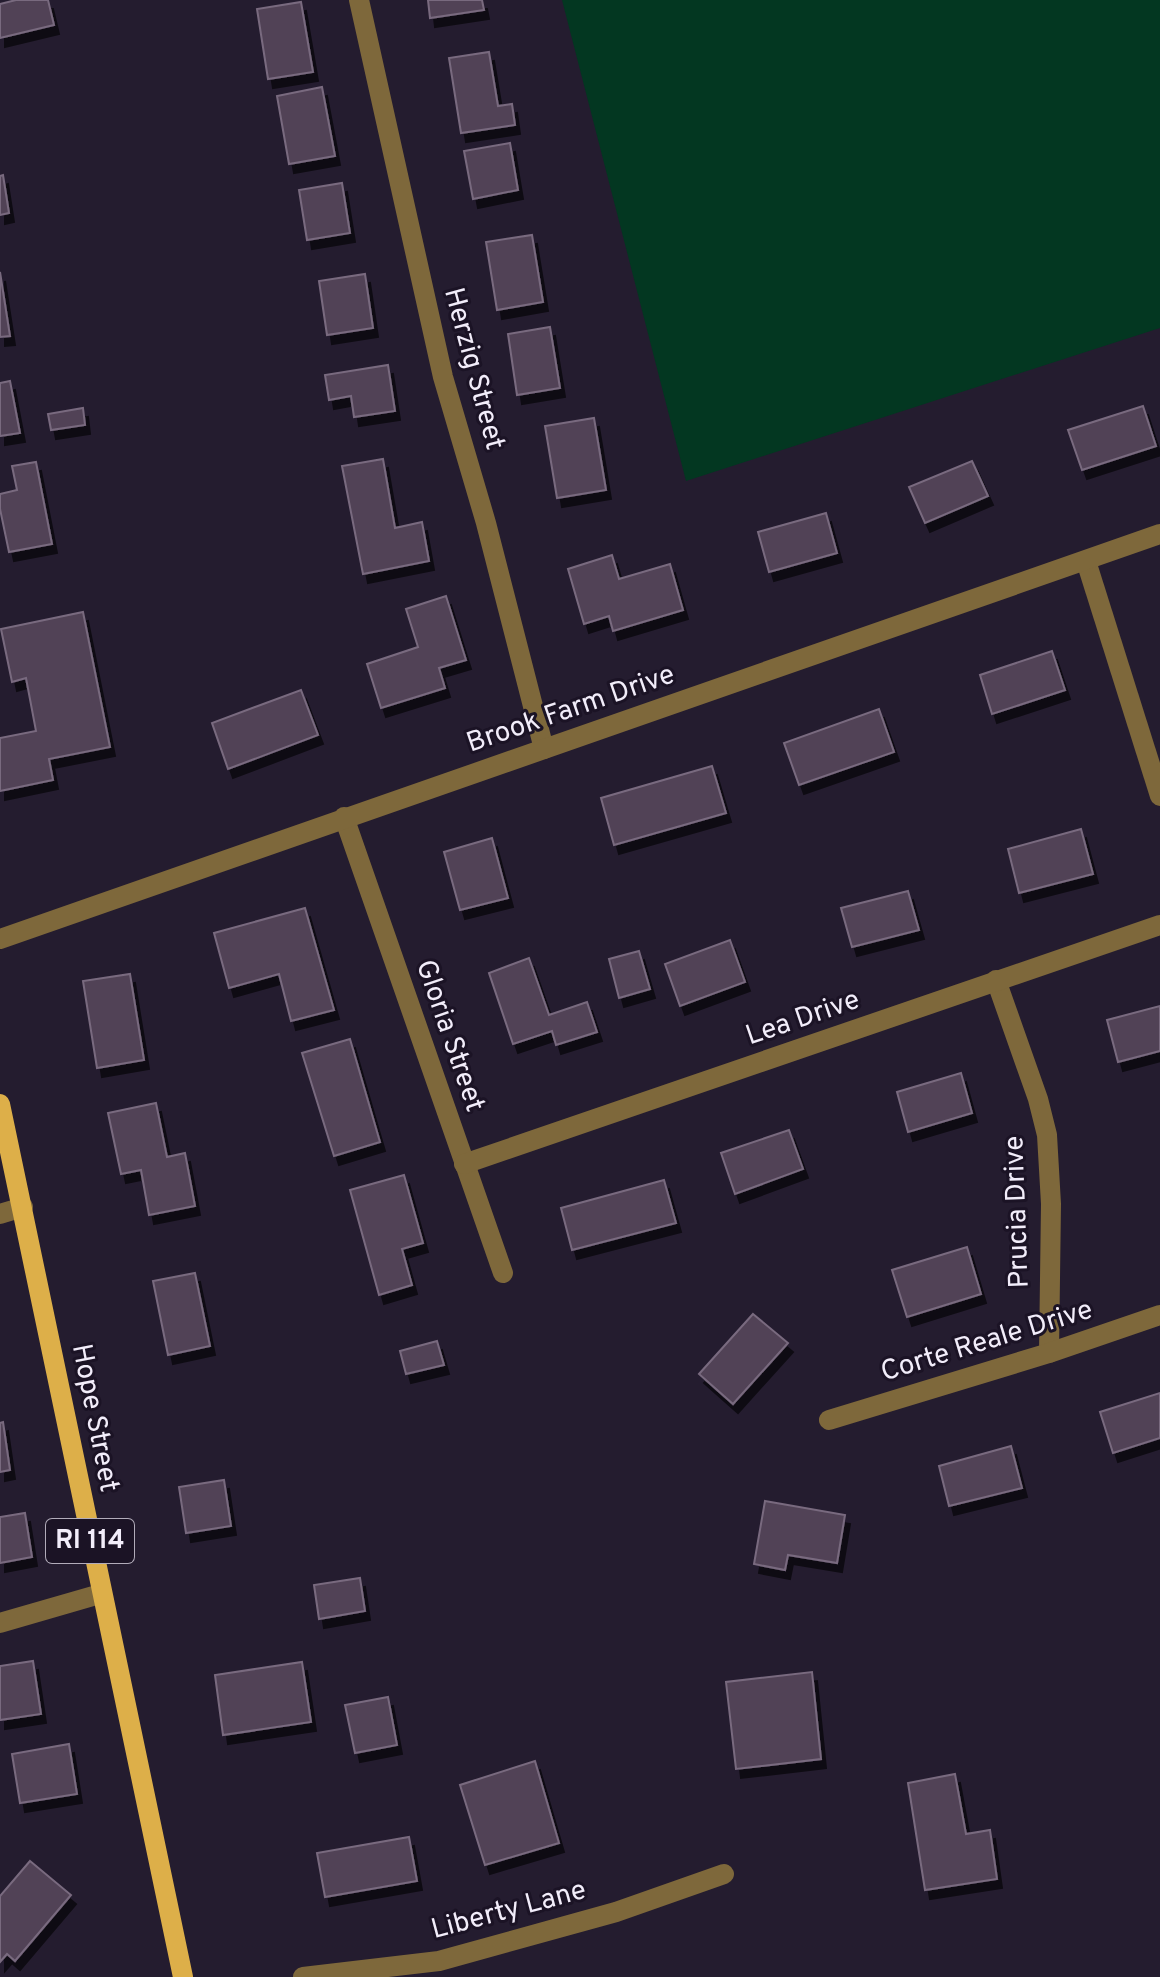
<svg xmlns="http://www.w3.org/2000/svg" width="1160" height="1977" viewBox="0 0 1160 1977" font-family="Overpass,sans-serif">
<style>
.green{fill:#033721}
.building{fill:#514356;stroke:#796a7f;stroke-width:2;filter:url(#shadow)}
.lines{fill:none;stroke-linecap:round;stroke-linejoin:round}
.minor{stroke:#7e683b;stroke-width:20}
.major{stroke:#ddaf49;stroke-width:20}
.labels{text-anchor:middle;dominant-baseline:central;stroke-width:6;stroke-linejoin:round;paint-order:stroke}
.shield{fill:#1b1325;stroke:#b2acba;stroke-width:2}
.shield-label{font-size:26px;font-weight:bold;fill:#f2edfa}
.street-label{font-size:28px;fill:#f2edfa;stroke:#1b1325}
</style>
<defs>
<filter id="shadow"><feDropShadow dx="5" dy="9" stdDeviation="0" flood-color="#0009"/></filter>
</defs>
<rect width="100%" height="100%" fill="#241c2f"/>
<!-- green -->
<polygon class="green" points="562,0 1160,0 1160,328 686,481"/>
<!-- building -->
<g class="building">
<polygon points="16,0 48,0 54,25 0,38 0,4"/>
<polygon points="428,0 482,0 484,10 430,18"/>
<polygon points="301,2 313,72 268,79 257,9"/>
<polygon points="489,52 498,106 512,104 515,125 461,133 449,58"/>
<polygon points="322,87 335,156 289,164 277,96"/>
<polygon points="510,143 518,190 473,199 464,151"/>
<polygon points="3,175 9,213 0,215 0,176"/>
<polygon points="342,183 350,233 307,240 299,190"/>
<polygon points="532,235 543,302 497,310 486,242"/>
<polygon points="0,272 10,336 0,337"/>
<polygon points="365,274 373,328 327,335 319,281"/>
<polygon points="550,327 560,388 517,395 508,334"/>
<polygon points="388,365 395,411 354,417 351,396 329,400 325,375"/>
<polygon points="10,381 20,433 0,436 0,383"/>
<polygon points="1143,406 1156,446 1082,470 1068,430"/>
<polygon points="83,408 85,425 51,430 48,414"/>
<polygon points="594,418 606,490 557,498 545,426"/>
<polygon points="383,459 395,528 422,522 429,561 363,574 342,466"/>
<polygon points="972,461 988,496 925,523 909,487"/>
<polygon points="36,462 52,544 9,552 0,509 0,494 17,490 12,466"/>
<polygon points="826,513 837,553 769,572 758,532"/>
<polygon points="612,555 619,579 670,564 683,610 613,631 609,616 584,624 568,569"/>
<polygon points="446,596 466,660 439,668 445,688 381,708 367,664 418,647 406,609"/>
<polygon points="83,612 110,747 49,759 53,780 0,791 0,738 36,731 26,678 12,682 1,629"/>
<polygon points="1052,651 1065,690 992,714 980,675"/>
<polygon points="301,690 318,735 228,769 212,723"/>
<polygon points="879,709 894,752 799,785 784,743"/>
<polygon points="712,766 726,813 614,845 601,798"/>
<polygon points="1081,829 1093,874 1019,893 1008,849"/>
<polygon points="492,838 508,898 460,910 444,852"/>
<polygon points="908,891 919,930 852,947 841,908"/>
<polygon points="305,908 334,1010 291,1021 279,974 229,988 214,933"/>
<polygon points="730,940 745,982 680,1006 665,964"/>
<polygon points="639,951 650,989 619,998 609,959"/>
<polygon points="529,958 549,1015 587,1002 597,1032 556,1045 552,1031 513,1044 489,973"/>
<polygon points="130,974 144,1060 97,1068 83,981"/>
<polygon points="1160,1006 1160,1051 1118,1062 1107,1020"/>
<polygon points="350,1039 380,1142 334,1156 302,1053"/>
<polygon points="961,1073 972,1113 908,1132 897,1092"/>
<polygon points="156,1103 167,1157 185,1153 195,1206 149,1215 141,1170 121,1174 108,1113"/>
<polygon points="789,1130 803,1169 735,1194 721,1153"/>
<polygon points="404,1175 423,1243 402,1249 412,1285 379,1295 350,1190"/>
<polygon points="664,1180 676,1223 572,1250 561,1208"/>
<polygon points="967,1247 981,1294 907,1317 892,1270"/>
<polygon points="195,1273 210,1346 168,1355 153,1281"/>
<polygon points="753,1314 788,1343 733,1404 699,1374"/>
<polygon points="437,1341 444,1365 406,1374 400,1351"/>
<polygon points="1160,1393 1160,1438 1113,1453 1100,1412"/>
<polygon points="3,1422 10,1470 0,1472 0,1423"/>
<polygon points="1011,1446 1022,1488 949,1506 939,1466"/>
<polygon points="224,1480 231,1526 186,1533 179,1487"/>
<polygon points="765,1501 845,1515 837,1563 788,1555 785,1570 754,1564"/>
<polygon points="25,1513 32,1557 0,1563 0,1517"/>
<polygon points="360,1578 365,1611 319,1619 314,1585"/>
<polygon points="33,1661 41,1714 0,1720 0,1666"/>
<polygon points="302,1662 311,1722 223,1735 215,1675"/>
<polygon points="812,1672 821,1759 736,1769 726,1682"/>
<polygon points="388,1697 397,1745 355,1753 345,1705"/>
<polygon points="69,1744 77,1794 20,1803 12,1754"/>
<polygon points="535,1761 559,1843 485,1865 460,1785"/>
<polygon points="955,1774 966,1834 990,1830 997,1879 925,1890 908,1783"/>
<polygon points="409,1837 417,1881 325,1897 317,1853"/>
<polygon points="30,1861 71,1895 15,1961 7,1954 0,1962 0,1896"/>
</g>
<g class="lines">
<!-- minor -->
<g class="minor">
<polyline points="359,0 443,377 486,523 544,749"/>
<polyline points="1086,561 1160,796"/>
<polyline points="344,817 503,1273"/>
<polyline points="0,939 1160,534"/>
<polyline points="996,980 1038,1099 1047,1135 1051,1204 1049,1353"/>
<polyline points="464,1164 1160,925"/>
<polyline points="0,1214 23,1207"/>
<polyline points="829,1420 1049,1353 1160,1315"/>
<polyline points="0,1623 100,1594"/>
<polyline points="303,1977 439,1961 616,1912 724,1874"/>
</g>
<!-- major -->
<polyline class="major" points="0,1104 183,1977"/>
</g>
<g class="labels">
<!-- shield labels -->
<rect class="shield" x="46" y="1519" width="88" height="44" rx="6"/>
<g class="shield-label">
<text x="90" y="1541">RI 114</text>
</g>
<!-- street labels -->
<g class="street-label">
<text transform="translate(473 369) rotate(75)">Herzig Street</text>
<text transform="translate(571 710) rotate(-19)">Brook Farm Drive</text>
<text transform="translate(803 1019) rotate(-19)">Lea Drive</text>
<text transform="translate(449 1036) rotate(71)">Gloria Street</text>
<text transform="translate(1018 1212) rotate(-92)">Prucia Drive</text>
<text transform="translate(987 1342) rotate(-17)">Corte Reale Drive</text>
<text transform="translate(94 1418) rotate(79)">Hope Street</text>
<text transform="translate(509 1911) rotate(-15)">Liberty Lane</text>
</g>
</g>
</svg>
